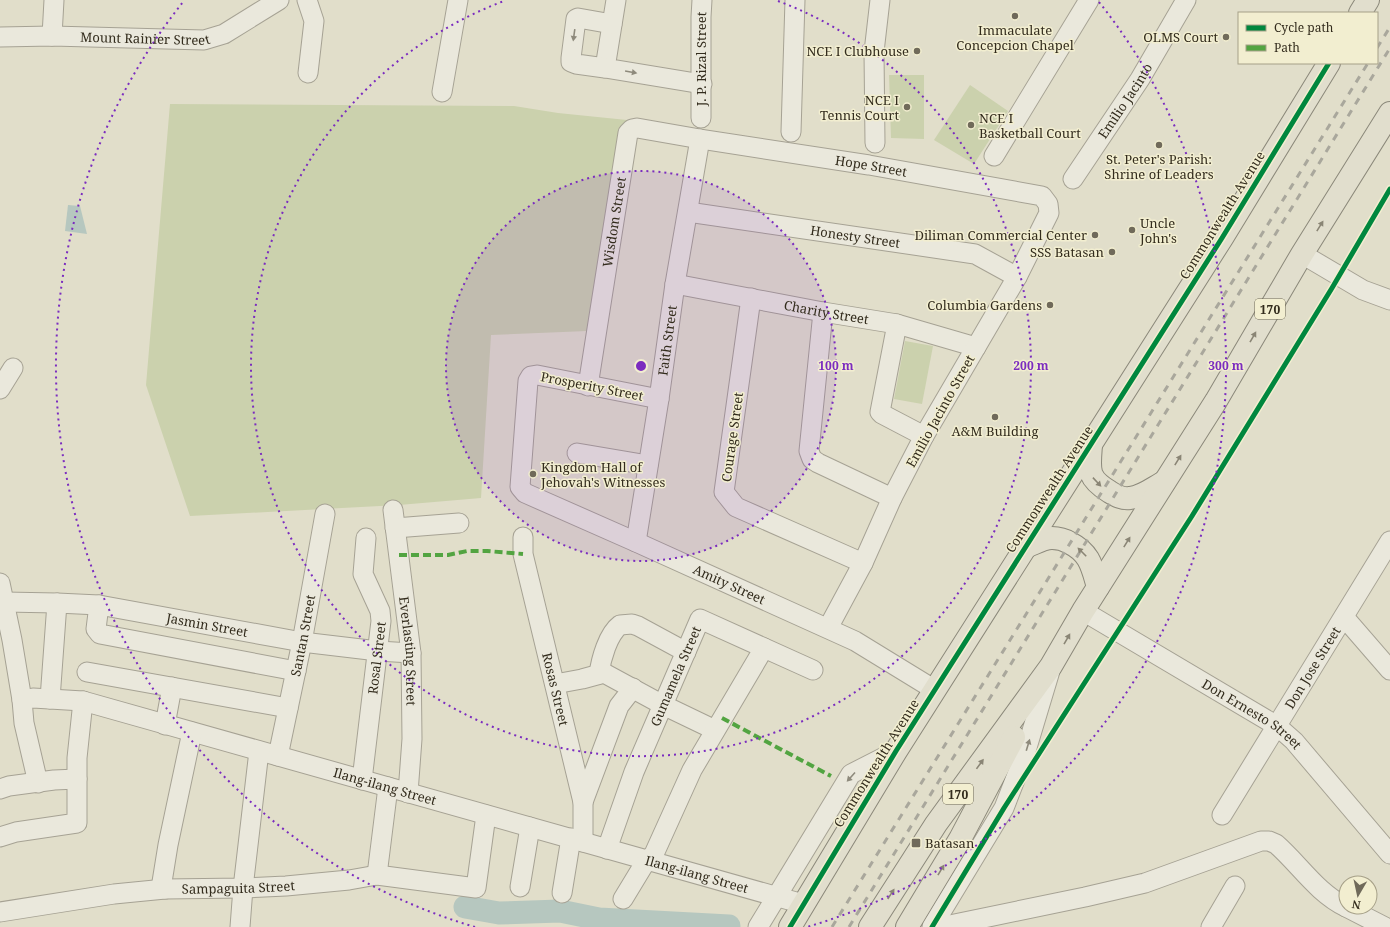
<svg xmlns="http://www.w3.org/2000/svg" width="1390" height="927" viewBox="0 0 1390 927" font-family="'Noto Serif',serif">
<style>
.green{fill:#cbd1ad}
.water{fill:#b6c7bf}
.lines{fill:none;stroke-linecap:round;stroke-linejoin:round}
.river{stroke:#b6c7bf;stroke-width:23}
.minor-casing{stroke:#a6a294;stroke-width:21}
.major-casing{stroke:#8b887a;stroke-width:24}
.minor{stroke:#eae8dc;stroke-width:19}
.major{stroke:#e1decd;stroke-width:22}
.rail{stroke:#a9a79c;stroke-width:3;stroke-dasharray:7 7;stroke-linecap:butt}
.quiet{stroke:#52a441;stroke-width:4;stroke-dasharray:8 4;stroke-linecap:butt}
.cycleway-casing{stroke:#f2eed0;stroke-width:8}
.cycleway{stroke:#00873e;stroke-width:5}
.oneway{fill:#8e8a7c}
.oneway2{fill:#8a8575}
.ring{fill:none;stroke:#7b2cbf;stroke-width:2;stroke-dasharray:2 4}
.poi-dot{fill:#706a5a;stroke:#f2eed0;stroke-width:1.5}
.labels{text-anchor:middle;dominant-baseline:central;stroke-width:3;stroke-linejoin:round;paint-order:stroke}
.shield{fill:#f2eed0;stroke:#6c6653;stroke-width:1}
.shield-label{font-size:12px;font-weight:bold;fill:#332c1d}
.poi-label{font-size:13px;fill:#332c1d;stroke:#f2eed0;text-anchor:end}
.street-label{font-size:13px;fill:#332c1d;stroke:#f2eed0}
.centre{fill:#7b2cbf;stroke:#f2eed0;stroke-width:2}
.ring-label{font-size:12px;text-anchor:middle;font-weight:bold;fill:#7b2cbf;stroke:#f2eed0;stroke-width:3;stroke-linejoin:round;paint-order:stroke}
</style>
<rect width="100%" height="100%" fill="#e1deca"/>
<!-- green -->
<g class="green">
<polygon points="889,75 924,75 924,139 891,138"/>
<polygon points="970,85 1008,111 974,164 934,140"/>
<polygon points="170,104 514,106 558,113 627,120 587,331 491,335 481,498 399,505 190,516 146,385"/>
<polygon points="905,341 933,346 922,404 894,399"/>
</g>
<!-- water -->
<polygon class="water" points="68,205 80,206 87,234 65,231"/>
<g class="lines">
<!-- river -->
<polyline class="river" points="465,907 499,913 560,911 599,919 729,926"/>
<defs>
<g id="minor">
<polyline points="307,0 314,21 308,73"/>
<polyline points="616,0 605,68 702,84"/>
<polyline points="52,36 54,0"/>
<path id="s1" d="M0 37 52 36 204 40 224 34 279 0"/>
<polyline points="605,68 576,64 571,62 571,58 576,19 578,18 612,24"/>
<polyline points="442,92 458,0"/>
<path id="s2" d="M701 118V17L702 0"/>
<polyline points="791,132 795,0"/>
<polyline points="875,143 874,52 880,0"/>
<polyline points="994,156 1089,0"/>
<path id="s3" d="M1073 179 1140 79 1186 0"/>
<path id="s4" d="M688 212 975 254 1017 277"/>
<polyline points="1302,254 1363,290 1390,300"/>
<path id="s5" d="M675 284 823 312 897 324 976 347"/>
<polyline points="751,298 724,492 736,507 863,563"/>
<polyline points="823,312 809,451 812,459 818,463 892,498"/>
<polyline points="897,324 880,412 882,414 924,436"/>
<path id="s6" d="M588 386 628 133 632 129 637 128 700 139 869 165 1042 196 1048 204 1049 213 1017 277 924 436 892 498 863 563 828 628"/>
<polyline points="0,389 13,368"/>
<path id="s7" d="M659 399 537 375 531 376 528 381 520 487 525 493 636 542 855 641 935 690"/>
<polyline points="577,453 648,465"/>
<path id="s8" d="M393 510 411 653 412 739 408 793"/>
<polyline points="395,528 459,523"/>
<path id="s9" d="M523 537V554L583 802V842"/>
<path id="s10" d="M636 542 659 399 675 284 700 139"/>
<polyline points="0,583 12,640 22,700 24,723 38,783"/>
<path id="s11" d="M4 602 57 603 99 605 302 642 378 651 411 653"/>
<polyline points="99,605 96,629 100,634 296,671"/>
<path id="s12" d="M1083 611 1277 726 1294 741 1390 854"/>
<polyline points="1344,617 1390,670"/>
<polyline points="87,672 288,708"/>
<path d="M599 674C601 659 608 634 620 625L632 624 638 626 686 652"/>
<polyline points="555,684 582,679 604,673 663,705 715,730"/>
<polyline points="50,699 57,603"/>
<path id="s13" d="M22 700 33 698 83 701 803 904"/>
<polyline points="165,725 172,687"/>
<path id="s14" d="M278 756 302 642 325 514"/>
<path id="s15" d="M362 780 381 621 380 611 363 574 366 538"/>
<polyline points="0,789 9,786 54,780 77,779"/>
<polyline points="583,802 619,706 633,688"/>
<path id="s16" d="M1222 815 1390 541"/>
<polyline points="0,837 16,832 77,823 77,758 83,701"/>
<path id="s17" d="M607 849 634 772 700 619 813 670"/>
<polyline points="377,875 388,787"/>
<polyline points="520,887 530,827"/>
<polyline points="165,889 162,882 168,845 192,732"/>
<polyline points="562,893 571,838"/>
<polyline points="623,899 643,866 654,854 692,770 764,648"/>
<polyline points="1346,907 1385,927"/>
<path id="s18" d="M0 912 114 894 165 889 243 888 286 886 349 880 377 875 476 888 486 815"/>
<polyline points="240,927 243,888 259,751"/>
<polyline points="758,927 851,774 896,751"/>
<polyline points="932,927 1004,808 1025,754 1050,671"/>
<path d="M940 927 1085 897 1145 883 1261 841H1269L1276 844C1299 864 1317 893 1346 907"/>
<polyline points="1211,927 1235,886"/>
</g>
<g id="major">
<polyline points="1360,13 1368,0"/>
<path d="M1091 445C1089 471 1087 478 1110 492 1117 496 1122 499 1130 498 1142 497 1153 488 1164 482"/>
<path d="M1025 547C1034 544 1043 538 1052 538 1059 538 1065 540 1070 543 1090 553 1092 567 1098 587"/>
<polyline points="790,927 896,751 1222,238 1329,63"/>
<polyline points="870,927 936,824 1051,666 1083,611 1216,401 1302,254 1390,113"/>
<polyline points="907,927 960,839 1014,737"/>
</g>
</defs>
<!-- minor casing -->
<use href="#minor" class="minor-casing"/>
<!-- major casing -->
<use href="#major" class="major-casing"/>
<!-- minor -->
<use href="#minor" class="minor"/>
<!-- major -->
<use href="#major" class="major"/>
<!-- rail -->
<g class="rail">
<polyline points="1377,48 1390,27"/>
<polyline points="832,927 1368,63"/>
<polyline points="849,927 1390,48"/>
</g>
<!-- quiet -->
<g class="quiet">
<polyline points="399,555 448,555 467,551 487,551 523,554"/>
<polyline points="722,718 831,776"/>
</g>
<defs>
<g id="cycleway">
<polyline points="790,927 896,751 1222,238 1329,63"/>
<polyline points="932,927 1004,808 1192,516 1332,288 1390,189"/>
</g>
</defs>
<!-- cycleway casing -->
<use href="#cycleway" class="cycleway-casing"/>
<!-- cycleway -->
<use href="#cycleway" class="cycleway"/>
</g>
<!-- one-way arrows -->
<defs><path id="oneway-solid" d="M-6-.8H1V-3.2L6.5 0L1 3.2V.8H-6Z"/></defs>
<g class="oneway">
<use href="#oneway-solid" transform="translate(574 35) rotate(98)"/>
<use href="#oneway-solid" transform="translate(631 72) rotate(10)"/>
<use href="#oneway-solid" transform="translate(1028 745) rotate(-73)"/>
<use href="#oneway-solid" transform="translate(851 777) rotate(132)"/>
</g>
<g class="oneway2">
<use href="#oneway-solid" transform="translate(1320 226) rotate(-58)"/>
<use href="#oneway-solid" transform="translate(1253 337) rotate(-60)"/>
<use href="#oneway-solid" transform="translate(1178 460) rotate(-58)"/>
<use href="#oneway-solid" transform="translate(1097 482) rotate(47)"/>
<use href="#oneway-solid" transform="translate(1127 542) rotate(-58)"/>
<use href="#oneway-solid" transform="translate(1082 552) rotate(-135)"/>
<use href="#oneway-solid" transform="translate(1067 639) rotate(-60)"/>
<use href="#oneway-solid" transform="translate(980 764) rotate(-54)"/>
<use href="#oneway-solid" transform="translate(941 870) rotate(-59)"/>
<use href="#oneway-solid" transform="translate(891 894) rotate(-57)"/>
</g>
<!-- distance rings -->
<circle cx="641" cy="366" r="195" fill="#7b2cbf" fill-opacity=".12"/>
<g class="ring">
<circle cx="641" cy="366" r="195"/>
<path d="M778 1A390 390 0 1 1 504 1"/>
<path d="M475 927A585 585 0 0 1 183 2M1099 2A585 585 0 0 1 807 927"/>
</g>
<!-- markers -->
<g class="poi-dot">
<circle cx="1015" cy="16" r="4"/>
<circle cx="1226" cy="37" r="4"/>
<circle cx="917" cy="51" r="4"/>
<circle cx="907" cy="107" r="4"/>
<circle cx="971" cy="125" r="4"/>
<circle cx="1159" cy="145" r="4"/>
<circle cx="1132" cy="230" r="4"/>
<circle cx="1095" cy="235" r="4"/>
<circle cx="1112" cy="252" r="4"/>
<circle cx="1050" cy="305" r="4"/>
<circle cx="995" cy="417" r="4"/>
<circle cx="533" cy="474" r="4"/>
<rect x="911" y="838" width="10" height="10" rx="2"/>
</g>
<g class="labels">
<!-- shield labels -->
<g class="shield">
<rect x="1255" y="299" width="30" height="20" rx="3"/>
<rect x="943" y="784" width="30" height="20" rx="3"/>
</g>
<g class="shield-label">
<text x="1270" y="309">170</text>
<text x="958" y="794">170</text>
</g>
<!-- poi labels -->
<g class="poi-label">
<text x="1015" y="30" text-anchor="middle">Immaculate<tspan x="1015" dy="15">Concepcion Chapel</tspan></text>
<text x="1218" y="37">OLMS Court</text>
<text x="909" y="51">NCE I Clubhouse</text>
<text x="899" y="100">NCE I<tspan x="899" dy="15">Tennis Court</tspan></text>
<text x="979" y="118" text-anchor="start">NCE I<tspan x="979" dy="15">Basketball Court</tspan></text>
<text x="1159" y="159" text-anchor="middle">St. Peter's Parish:<tspan x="1159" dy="15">Shrine of Leaders</tspan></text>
<text x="1140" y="223" text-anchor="start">Uncle<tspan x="1140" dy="15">John's</tspan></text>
<text x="1087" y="235">Diliman Commercial Center</text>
<text x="1104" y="252">SSS Batasan</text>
<text x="1042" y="305">Columbia Gardens</text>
<text x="995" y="431" text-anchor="middle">A&amp;M Building</text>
<text x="541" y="467" text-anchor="start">Kingdom Hall of<tspan x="541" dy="15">Jehovah's Witnesses</tspan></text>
<text x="925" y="843" text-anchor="start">Batasan</text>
</g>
<!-- street labels -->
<g class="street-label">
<text stroke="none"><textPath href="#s1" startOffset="145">Mount Rainier Street</textPath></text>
<text stroke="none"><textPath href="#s2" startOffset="59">J. P. Rizal Street</textPath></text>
<text stroke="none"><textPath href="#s3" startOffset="94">Emilio Jacinto</textPath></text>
<text stroke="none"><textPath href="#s6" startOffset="504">Hope Street</textPath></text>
<text transform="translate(1222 215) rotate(-58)">Commonwealth Avenue</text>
<text stroke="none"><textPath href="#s6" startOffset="166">Wisdom Street</textPath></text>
<text stroke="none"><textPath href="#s4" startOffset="169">Honesty Street</textPath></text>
<text stroke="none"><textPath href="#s5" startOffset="154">Charity Street</textPath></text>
<text stroke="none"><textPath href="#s10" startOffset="204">Faith Street</textPath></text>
<text transform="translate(592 386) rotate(11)">Prosperity Street</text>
<text transform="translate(940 411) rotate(-61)">Emilio Jacinto Street</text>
<text transform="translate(732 437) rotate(-82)">Courage Street</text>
<text transform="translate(1049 489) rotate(-57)">Commonwealth Avenue</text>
<text stroke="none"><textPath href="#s7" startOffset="474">Amity Street</textPath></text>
<text stroke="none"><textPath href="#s11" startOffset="205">Jasmin Street</textPath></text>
<text stroke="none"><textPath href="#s14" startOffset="123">Santan Street</textPath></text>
<text stroke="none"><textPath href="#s8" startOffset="142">Everlasting Street</textPath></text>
<text stroke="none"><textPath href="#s15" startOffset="123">Rosal Street</textPath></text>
<text stroke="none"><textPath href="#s16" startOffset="173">Don Jose Street</textPath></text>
<text stroke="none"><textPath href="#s17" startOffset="186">Gumamela Street</textPath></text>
<text stroke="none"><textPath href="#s9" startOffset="156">Rosas Street</textPath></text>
<text stroke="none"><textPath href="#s12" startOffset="198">Don Ernesto Street</textPath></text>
<text transform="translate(876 763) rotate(-58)">Commonwealth Avenue</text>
<text stroke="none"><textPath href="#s13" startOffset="375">Ilang-ilang Street</textPath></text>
<text stroke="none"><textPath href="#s13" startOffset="699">Ilang-ilang Street</textPath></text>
<text stroke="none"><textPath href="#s18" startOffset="240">Sampaguita Street</textPath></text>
</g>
</g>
<circle cx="641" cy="366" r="6" class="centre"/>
<g class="ring-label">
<text x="836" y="370">100 m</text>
<text x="1031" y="370">200 m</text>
<text x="1226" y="370">300 m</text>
</g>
<!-- legend -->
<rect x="1238" y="12" width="140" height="52" fill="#f2eed0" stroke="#a6a088"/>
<rect x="1246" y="25" width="20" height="6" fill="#00873e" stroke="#a6a088"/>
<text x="1274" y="32" font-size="12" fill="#332c1d">Cycle path</text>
<rect x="1246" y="45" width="20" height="6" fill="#52a441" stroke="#a6a088"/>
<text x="1274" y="52" font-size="12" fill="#332c1d">Path</text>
<!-- north arrow -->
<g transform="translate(1358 895) rotate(189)"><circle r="19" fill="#f2eed0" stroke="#a6a088"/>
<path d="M0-3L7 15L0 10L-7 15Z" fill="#706a5a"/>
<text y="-6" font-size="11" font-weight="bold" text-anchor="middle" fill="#332c1d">N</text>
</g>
</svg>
